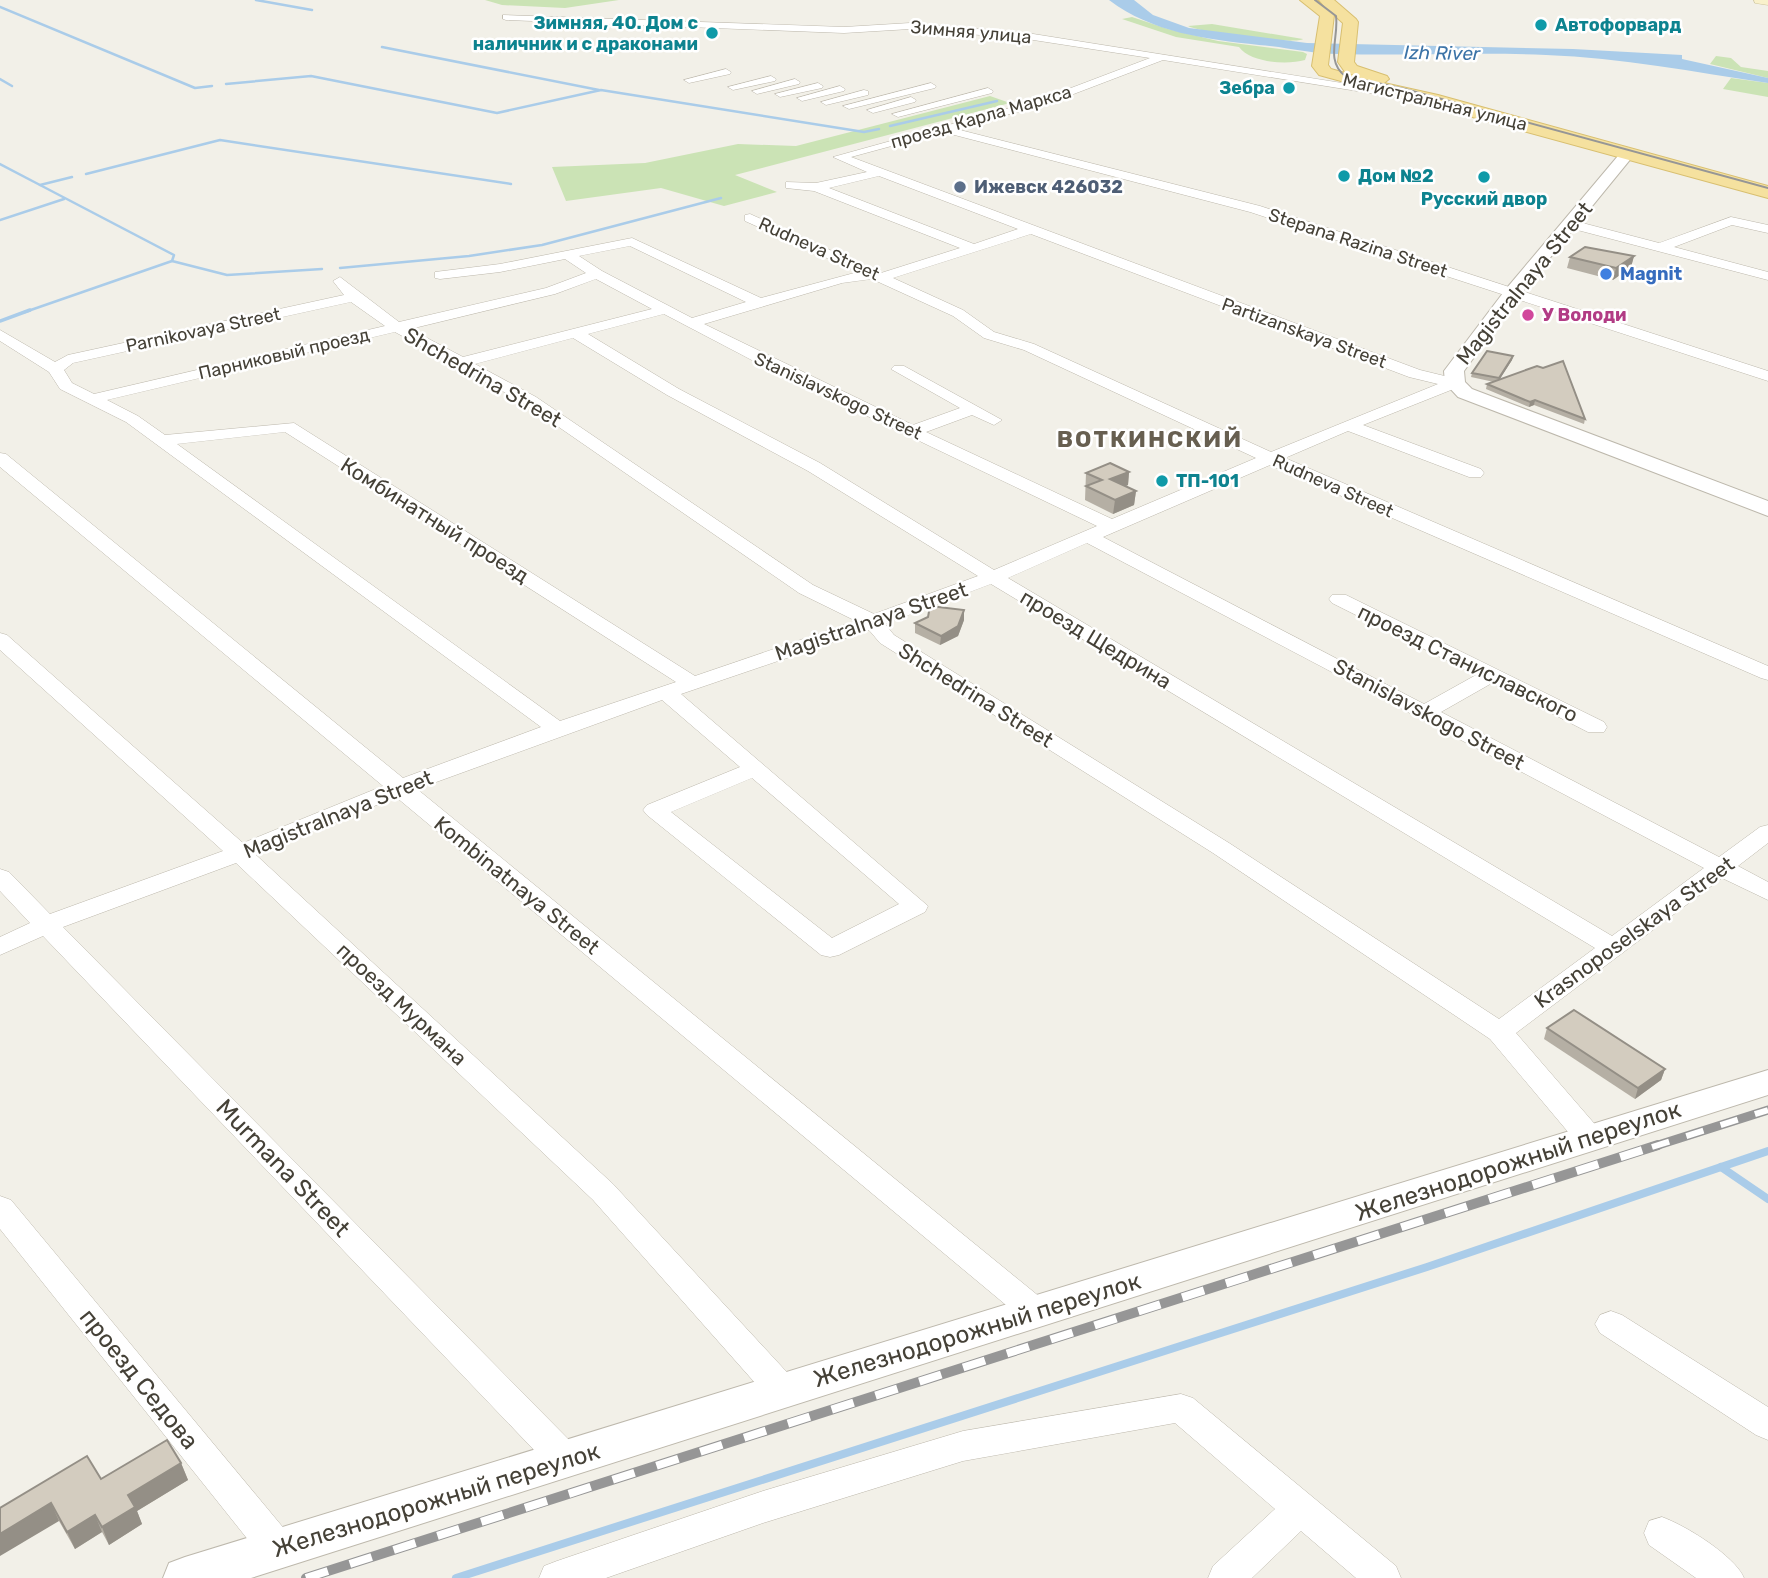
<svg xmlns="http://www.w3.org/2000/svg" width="1768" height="1578" viewBox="0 0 1768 1578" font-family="Rubik,sans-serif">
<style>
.green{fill:#cbe3b5}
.water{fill:#aacce9}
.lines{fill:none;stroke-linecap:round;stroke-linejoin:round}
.stream-far2{stroke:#aacce9;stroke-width:2.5}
.stream-far1{stroke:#aacce9;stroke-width:3.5}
.stream{stroke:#aacce9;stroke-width:8}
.minor-casing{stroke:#bdb8ac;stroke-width:1}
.tertiary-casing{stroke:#bdb8ac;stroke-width:2}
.secondary-casing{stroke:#cec49c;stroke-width:1}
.primary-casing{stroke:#d8bf70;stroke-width:2}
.minor{fill:#fff;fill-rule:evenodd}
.tertiary{fill:#fff;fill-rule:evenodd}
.secondary{fill:#f9f1cb;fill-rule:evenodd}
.primary{fill:#f5e19f;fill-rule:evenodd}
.tram{stroke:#969696;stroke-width:2}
.rail-far1-casing{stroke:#969696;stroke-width:9}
.rail-casing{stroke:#969696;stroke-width:10}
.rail-far1{stroke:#fff;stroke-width:6;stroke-dasharray:18;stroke-linecap:butt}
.rail{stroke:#fff;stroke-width:8;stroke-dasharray:23;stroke-linecap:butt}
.wall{fill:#b5afa4}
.shaded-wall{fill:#948f86}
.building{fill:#d3ccbf;stroke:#948f86;stroke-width:2}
.culture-dot{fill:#0f9aa8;stroke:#fff;stroke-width:2.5}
.service-dot{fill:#5c6f8a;stroke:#fff;stroke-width:2.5}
.shop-dot{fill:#3f7fe0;stroke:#fff;stroke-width:2.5}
.hotel-dot{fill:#d1479c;stroke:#fff;stroke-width:2.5}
.labels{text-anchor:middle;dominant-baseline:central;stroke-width:5;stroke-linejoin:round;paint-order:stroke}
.far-culture-label{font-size:18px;font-weight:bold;fill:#0d838f;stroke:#fff;text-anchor:start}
.far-street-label{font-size:18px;fill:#454137;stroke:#fff}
.far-service-label{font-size:18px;font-weight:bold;fill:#4e5e75;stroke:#fff;text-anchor:start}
.far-shop-label{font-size:18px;font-weight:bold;fill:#366cbe;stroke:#fff;text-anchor:start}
.far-hotel-label{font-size:18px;font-weight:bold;fill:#b23c85;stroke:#fff;text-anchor:start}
.far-water-label{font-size:19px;font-style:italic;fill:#3b73a7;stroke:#fff}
.street-label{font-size:21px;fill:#454137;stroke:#fff}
.far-district-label{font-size:23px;font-weight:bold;letter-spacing:2px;fill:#675f50;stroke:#fff}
.near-street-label{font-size:24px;fill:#454137;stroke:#fff}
</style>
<rect width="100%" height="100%" fill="#f2f0e8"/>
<!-- green -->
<g class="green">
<polygon points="485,0 619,0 565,8 502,5"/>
<path d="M1132 17 1168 29 1218 41 1303 52 1307 54 1305 60C1287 65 1251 63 1239 47L1176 37 1122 19Z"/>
<path d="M1212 24 1303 39C1294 45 1201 33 1188 26Z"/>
<polygon points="1716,56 1731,58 1741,67 1768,71 1768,78 1710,64"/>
<polygon points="1731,78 1768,83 1768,97 1723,89"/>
<polygon points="990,96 1010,103 735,175 777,192 724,206 661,188 566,201 552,167 645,163 738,144 796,146"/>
</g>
<!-- water -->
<path class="water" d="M1109 0H1134L1153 15 1189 28 1307 43 1573 49 1682 55V59L1768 78V83C1694 72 1622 58 1546 55 1477 52 1408 56 1339 54 1312 54 1286 47 1259 45 1205 39 1153 33 1109 0Z"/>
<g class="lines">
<!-- stream-far2 -->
<g class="stream-far2">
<polyline points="256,0 312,10"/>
<polyline points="0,7 195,88 212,86"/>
<polyline points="382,47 599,90"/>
<polyline points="0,79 12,86"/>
<polyline points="226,84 311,76 497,113 601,90 864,132 879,129"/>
<polyline points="890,126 997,101"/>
<polyline points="0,164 40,185 72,177"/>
<polyline points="86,174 220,140 511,184"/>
<polyline points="40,185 174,255 172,261 227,275 322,269"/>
<polyline points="0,220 64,199"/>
<polyline points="340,268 469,256 542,245 721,198"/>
<polyline points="25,312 172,261"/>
</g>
<!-- stream-far1 -->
<polyline class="stream-far1" points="0,321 30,310"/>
<!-- stream -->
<g class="stream">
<polyline points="1721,1167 1768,1199"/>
<polyline points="456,1578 1427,1267 1768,1151"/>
</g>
<defs>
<g id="minor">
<path d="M503 15 844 27 910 23 1027 33 1411 94 1412 96 1407 99 1163 60 1050 103 956 129 1260 206 1768 371V381L1250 212 943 132 851 157 1420 370 1461 380 1463 383 1461 386 1363 425 1481 469 1484 473 1481 477H1469L1348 431 1285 458 1768 666V680L1761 678 1270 465 1103 537 1424 704 1476 675 1332 603 1329 599 1332 595H1346L1604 722 1607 727 1604 732H1588L1492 683 1441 712 1719 857 1760 827 1768 825V843L1738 866 1768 882V900L1722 878 1516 1033 1599 1129 1603 1137 1599 1145 1589 1148 1579 1145 1490 1039 1213 853 880 643 869 630 681 694 928 906 925 912 839 955 830 957 821 955 647 815 643 810 647 805 740 767 662 700 417 789 1046 1302 1051 1311 1046 1320 1035 1324 1024 1320 396 797 256 855 613 1184 795 1381 800 1391 795 1401 783 1405 771 1401 593 1200 236 863 63 927 578 1449 583 1460 578 1471 566 1475 554 1471 43 936 0 955V937L30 923 0 891V869L9 872 50 914 223 851 0 650V633L7 635 243 843 383 786 0 467V453L6 454 403 778 541 727 126 422 60 389 49 372 0 341V330L55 362 68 355 344 295 333 281 340 277 399 322 546 288 586 273 565 259 500 272 440 279 435 278V272L500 264 632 238 761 298 858 272 745 221V215L750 214 881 273 960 248 814 191 786 188V182L816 183 867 172 833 157 1042 99 1150 58 1027 39 910 29 844 33 506 20 503 19ZM879 176 1018 229 974 244 829 188ZM1031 234 1409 377 1438 384 1271 452 1034 344 994 332 963 310 893 278ZM630 246 746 302 692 318 602 271 579 256ZM596 279 652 309 463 357 410 329 555 294ZM872 279 953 316 984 338 1024 350 1256 458 1112 519 926 432 972 415 994 425 1002 420 904 366H894L891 369 960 408 913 425 704 324 842 283ZM351 302 385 326 94 394 72 383 64 370 73 363ZM664 314 769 369 1097 526 994 570 820 463 679 389 588 334ZM395 332 524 403 799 593 856 621 695 676 294 423 165 435 138 416 107 400ZM573 338 667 395 808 471 978 576 874 614 813 585 536 397 475 364ZM285 432 676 682 560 721 177 444ZM1087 543 1704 868 1612 936 1008 578ZM991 584 1595 948 1499 1019 1229 843 894 635 885 624ZM752 778 899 904 832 938 671 812Z"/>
<polygon points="726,69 731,72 730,74 689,83 684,80"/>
<polygon points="771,76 776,79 775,81 733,90 728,87"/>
<polygon points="795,79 800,82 799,84 757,94 752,91"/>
<polygon points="818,83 823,86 822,88 780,97 775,94"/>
<polygon points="931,83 936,86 935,88 849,109 843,106"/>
<polygon points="840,86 845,89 844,91 802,101 797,98"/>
<polygon points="988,88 993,91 992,93 898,117 892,114"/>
<polygon points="864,90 868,91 868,95 826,105 821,102"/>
<polygon points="911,97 916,100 915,102 873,113 867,110"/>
<polygon points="1731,217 1768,225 1768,233 1732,225 1674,247 1768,272 1768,280 1566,227 1564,224 1571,220 1659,243"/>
<polygon points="0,1196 11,1200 291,1537 296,1549 291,1561 278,1566 265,1561 0,1229"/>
<polygon points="1611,1311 1622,1315 1768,1407 1768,1440 1756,1435 1600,1333 1595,1324 1600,1315"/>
<polygon points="1181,1394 1193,1398 1396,1566 1401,1578 1356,1578 1301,1531 1252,1578 1208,1578 1213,1566 1275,1509 1175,1423 963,1461 763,1523 606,1578 539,1578 544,1566 557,1561 763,1491 963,1431"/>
<path d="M1662 1517C1685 1525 1735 1556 1744 1578H1696L1649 1545 1644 1533 1649 1521Z"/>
</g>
<g id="tertiary">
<polygon points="1628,149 1635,153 1633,156 1518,297 1464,371 1465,382 1472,389 1768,501 1768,516 1458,397 1445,383 1444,371 1506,289 1623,150"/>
<polygon points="1768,1070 1768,1095 251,1578 163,1578 169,1563 185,1557"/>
</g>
<polygon id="secondary" points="1754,0 1768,0 1768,5 1755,3"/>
<path id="primary" d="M1300 0H1316L1325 7 1319 0H1334L1356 19 1358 22 1354 62 1357 66 1387 76 1389 79 1384 83 1438 95 1768 186V198L1319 75 1312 66 1320 16ZM1334 15 1343 23 1338 62 1345 72 1366 79 1331 69 1328 65Z"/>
</defs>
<!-- minor casing -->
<use href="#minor" class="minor-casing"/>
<!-- tertiary casing -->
<use href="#tertiary" class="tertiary-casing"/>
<!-- secondary casing -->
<use href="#secondary" class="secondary-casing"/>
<!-- primary casing -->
<use href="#primary" class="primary-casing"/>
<!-- minor -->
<use href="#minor" class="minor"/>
<!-- tertiary -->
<use href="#tertiary" class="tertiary"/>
<!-- secondary -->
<use href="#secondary" class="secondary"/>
<!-- primary -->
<use href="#primary" class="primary"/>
<!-- tram -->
<path class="tram" d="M1315 0 1336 16C1339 38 1325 60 1345 76L1405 89 1768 188"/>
<defs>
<polyline id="rail-far1" points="1652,1147 1768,1110"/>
<polyline id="rail" points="306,1578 1658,1145"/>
</defs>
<!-- rail-far1 casing -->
<use href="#rail-far1" class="rail-far1-casing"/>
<!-- rail casing -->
<use href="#rail" class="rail-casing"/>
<!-- rail-far1 -->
<use href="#rail-far1" class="rail-far1"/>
<!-- rail -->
<use href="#rail" class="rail"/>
</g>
<!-- wall -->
<g class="wall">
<polygon points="1634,256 1631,267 1613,280 1567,268 1570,257"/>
<polygon points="1513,356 1512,360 1499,380 1585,419 1584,424 1534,405 1529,407 1486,389 1487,384 1494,382 1471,377 1472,373"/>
<polygon points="1129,472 1128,485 1125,486 1136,491 1134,505 1113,514 1085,500 1086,473"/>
<polygon points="964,620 958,636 940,645 915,633 915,623"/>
<polygon points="1547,1028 1665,1069 1661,1080 1635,1099 1544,1039"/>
<polygon points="181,1463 188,1480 137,1511 142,1524 109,1545 102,1532 75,1549 59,1521 0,1508 101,1479"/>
</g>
<!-- shaded-wall -->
<g class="shaded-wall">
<polygon points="1634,256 1631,267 1613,280 1616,268"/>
<polygon points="1513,356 1512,360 1498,382 1499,378"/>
<polygon points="1535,400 1534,405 1529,407 1530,402"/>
<polygon points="1129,472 1128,485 1109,493 1110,479"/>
<polygon points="1136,491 1134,505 1113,514 1115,500"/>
<polygon points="964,610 964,620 958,636 940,645 941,636"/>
<polygon points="1665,1069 1661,1080 1635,1099 1638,1088"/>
<polygon points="181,1463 188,1480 137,1511 142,1524 109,1545 102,1527 128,1495"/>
<polygon points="51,1503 59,1521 0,1556 0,1534"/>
<polygon points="95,1515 102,1532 75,1549 67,1532"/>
</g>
<!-- building -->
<g class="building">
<polygon points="1585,247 1634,256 1616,268 1570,257"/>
<polygon points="1487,351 1513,356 1499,378 1472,373"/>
<polygon points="1563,361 1585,419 1535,400 1530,402 1487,384 1537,366 1543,368"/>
<polygon points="1110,463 1129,472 1110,479 1136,491 1115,500 1086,486 1102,480 1086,473"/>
<polygon points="930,606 964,610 958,626 941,636 915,623 928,617"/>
<polygon points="1574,1010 1665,1069 1638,1088 1547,1028"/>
<polygon points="167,1440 181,1463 128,1495 135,1507 102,1527 95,1515 67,1532 51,1503 0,1534 0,1508 87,1456 101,1479"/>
</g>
<!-- markers -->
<g class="culture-dot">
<circle cx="1541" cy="25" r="7"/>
<circle cx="712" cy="33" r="7"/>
<circle cx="1289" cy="88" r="7"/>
<circle cx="1344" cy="176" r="7"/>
<circle cx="1484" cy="177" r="7"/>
<circle cx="1162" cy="481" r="7"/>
</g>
<circle class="service-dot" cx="960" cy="187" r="7"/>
<circle class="shop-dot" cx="1606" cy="274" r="7"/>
<circle class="hotel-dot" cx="1528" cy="315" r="7"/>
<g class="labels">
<!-- far-culture labels -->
<g class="far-culture-label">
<text x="698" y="23" text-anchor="end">Зимняя, 40. Дом с<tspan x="698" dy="21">наличник и с драконами</tspan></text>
<text x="1555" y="25">Автофорвард</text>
<text x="1275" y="88" text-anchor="end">Зебра</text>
<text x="1358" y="176">Дом №2</text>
<text x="1484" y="199" text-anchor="middle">Русский двор</text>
<text x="1176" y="481">ТП-101</text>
</g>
<!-- far-street labels -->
<g class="far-street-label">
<text transform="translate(971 32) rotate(5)">Зимняя улица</text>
<text transform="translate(1435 102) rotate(14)">Магистральная улица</text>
<text transform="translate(981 117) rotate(-16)">проезд Карла Маркса</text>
<text transform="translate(1358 243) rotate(18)">Stepana Razina Street</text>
<text transform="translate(819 249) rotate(24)">Rudneva Street</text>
<text transform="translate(203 330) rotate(-12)">Parnikovaya Street</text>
<text transform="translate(1304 333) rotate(20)">Partizanskaya Street</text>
<text transform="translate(284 354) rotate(-13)">Парниковый проезд</text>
<text transform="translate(838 396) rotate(25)">Stanislavskogo Street</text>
<text transform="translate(1333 486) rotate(24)">Rudneva Street</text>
</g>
<!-- far-service labels -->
<g class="far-service-label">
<text x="974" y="187">Ижевск 426032</text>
</g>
<!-- far-shop labels -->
<g class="far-shop-label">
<text x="1620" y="274">Magnit</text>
</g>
<!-- far-hotel labels -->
<g class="far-hotel-label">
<text x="1542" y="315">У Володи</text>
</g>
<!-- far-water labels -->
<g class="far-water-label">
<text transform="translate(1442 53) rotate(1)">Izh River</text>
</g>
<!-- street labels -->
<g class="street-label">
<text transform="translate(1524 283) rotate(-51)">Magistralnaya Street</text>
<text transform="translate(483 377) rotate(30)">Shchedrina Street</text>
<text transform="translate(435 520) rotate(32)">Комбинатный проезд</text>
<text transform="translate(871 621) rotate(-19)">Magistralnaya Street</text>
<text transform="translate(1096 639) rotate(31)">проезд Щедрина</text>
<text transform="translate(1468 663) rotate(26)">проезд Станиславского</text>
<text transform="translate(976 695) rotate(32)">Shchedrina Street</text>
<text transform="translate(1429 714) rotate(28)">Stanislavskogo Street</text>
<text transform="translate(338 814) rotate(-22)">Magistralnaya Street</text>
<text transform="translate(517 885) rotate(39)">Kombinatnaya Street</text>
<text transform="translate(1634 932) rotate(-36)">Krasnoposelskaya Street</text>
<text transform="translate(402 1004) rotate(43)">проезд Мурмана</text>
</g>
<!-- far-district labels -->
<g class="far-district-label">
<text x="1150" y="439">ВОТКИНСКИЙ</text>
</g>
<!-- near-street labels -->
<g class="near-street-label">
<text transform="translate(1518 1161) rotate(-18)">Железнодорожный переулок</text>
<text transform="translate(283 1168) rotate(46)">Murmana Street</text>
<text transform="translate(977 1330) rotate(-17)">Железнодорожный переулок</text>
<text transform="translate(139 1379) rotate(51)">проезд Седова</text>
<text transform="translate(436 1500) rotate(-17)">Железнодорожный переулок</text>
</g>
</g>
</svg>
